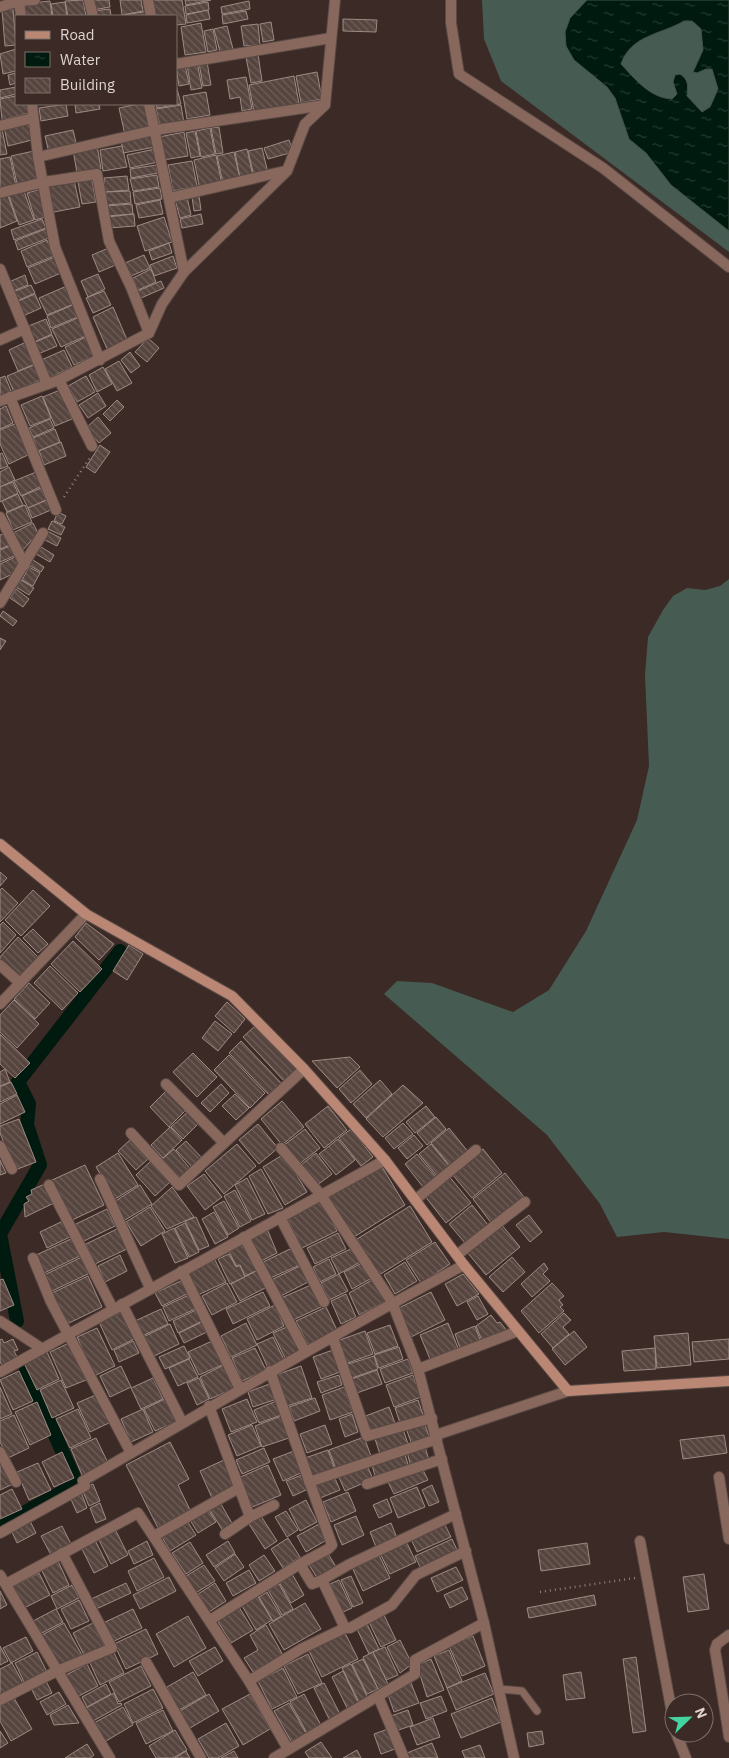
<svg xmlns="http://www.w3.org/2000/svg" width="729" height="1758" viewBox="0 0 729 1758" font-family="'IBM Plex Sans',sans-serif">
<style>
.grass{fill:#465b51}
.water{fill:url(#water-ripples);stroke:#435249;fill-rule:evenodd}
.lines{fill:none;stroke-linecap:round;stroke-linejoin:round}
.canal{stroke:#001a0f;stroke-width:14}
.building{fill:url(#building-back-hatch);stroke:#9e8a83}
.lane-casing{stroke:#594944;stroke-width:9}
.street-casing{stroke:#594944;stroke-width:12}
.secondary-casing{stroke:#594944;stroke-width:12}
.path{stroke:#8f817c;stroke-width:2.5;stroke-dasharray:1 4;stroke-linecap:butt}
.lane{stroke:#88685c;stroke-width:7}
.street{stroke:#88685c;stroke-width:10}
.secondary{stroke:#ba8775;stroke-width:10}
</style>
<defs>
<pattern id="water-ripples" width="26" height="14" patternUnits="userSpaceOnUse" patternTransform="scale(1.25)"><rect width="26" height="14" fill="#001a0f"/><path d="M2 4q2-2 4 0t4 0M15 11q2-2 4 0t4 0" fill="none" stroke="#253a31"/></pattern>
<pattern id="building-back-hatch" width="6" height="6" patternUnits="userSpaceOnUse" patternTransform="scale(1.25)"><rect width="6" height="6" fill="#56443e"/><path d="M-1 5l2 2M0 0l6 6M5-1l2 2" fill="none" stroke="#6e5e59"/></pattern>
</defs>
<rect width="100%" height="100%" fill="#3b2a25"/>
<!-- grass -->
<g class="grass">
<polygon points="482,0 729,0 729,252 501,81 484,39"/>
<polygon points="729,579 729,1239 664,1232 617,1237 600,1204 547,1135 384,994 397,981 432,983 513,1012 549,990 586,931 637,820 649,766 645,675 648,637 663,610 673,596 687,588 705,590 720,586"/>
</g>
<!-- water -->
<path class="water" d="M587 0H729V231L671 185 646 153 629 139 615 98 607 87 574 60 566 46 565 32 570 18ZM684 21H692L701 29 703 50 693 72 697 73 706 69H712L718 89 710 107 702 112 687 96C688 86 689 80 680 74L675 75 673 82 677 94 672 99C650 98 635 79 621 64 631 35 660 35 684 21Z"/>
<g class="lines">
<!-- canal -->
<g class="canal">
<polyline points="17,1321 0,1234 40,1165 27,1125 29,1104 18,1082 120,951"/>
<polyline points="0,1526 77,1484 26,1371"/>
</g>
</g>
<!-- building -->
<g class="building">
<polygon points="83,0 86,16 68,16 65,1"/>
<polygon points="91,0 109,0 110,7 93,10"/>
<polygon points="120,0 141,0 143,11 122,15"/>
<polygon points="153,0 182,0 186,24 176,25 176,16 156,16"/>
<polygon points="185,0 211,0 186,5"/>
<polygon points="50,1 52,16 24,16 22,4"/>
<polygon points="249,1 250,9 222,14 221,7"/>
<polygon points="65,2 67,16 53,16 51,4"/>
<polygon points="208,2 209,10 186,14 185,6"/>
<polygon points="13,9 16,45 5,46 2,10"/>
<polygon points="110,9 111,16 94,16 93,11"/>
<polygon points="208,10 210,19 187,23 186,15"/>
<polygon points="149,11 150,16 125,16 124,15"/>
<polygon points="246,11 248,19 223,24 222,15"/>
<polygon points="343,19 377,20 376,32 343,31"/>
<polygon points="271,22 274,40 263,42 260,24"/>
<polygon points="201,23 206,52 185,55 181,27"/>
<polygon points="258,24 260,45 244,46 241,26"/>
<polygon points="227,26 233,49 220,52 214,29"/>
<polygon points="213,29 217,50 208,52 204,31"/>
<polygon points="16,49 16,71 3,74 0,54"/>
<polygon points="258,54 262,81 251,83 246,57"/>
<polygon points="197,62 202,88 191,90 187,64"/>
<polygon points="207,62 211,85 203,86 199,63"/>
<polygon points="185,65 189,84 179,86 176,67"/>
<polygon points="317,72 322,99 301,103 296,76"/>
<polygon points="16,73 16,83 10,85 8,75"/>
<polygon points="294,76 299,104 254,112 249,85"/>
<polygon points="246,77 252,109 242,111 240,97 230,99 227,80"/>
<polygon points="176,85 181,104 157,108 156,104 176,104"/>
<polygon points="16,87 16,94 0,98 0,90"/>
<polygon points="206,92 210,115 187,119 183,96"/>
<polygon points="16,96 16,104 27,104 29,113 2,120 0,99"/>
<polygon points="66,104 68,116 41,121 39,108"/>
<polygon points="75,104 99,104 100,109 76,113"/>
<polygon points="138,104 146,104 151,129 125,135 119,108"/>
<polygon points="181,105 184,123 160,127 156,109"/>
<polygon points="28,122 32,140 8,146 4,127"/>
<polygon points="219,127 223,153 216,154 211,128"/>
<polygon points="210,128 215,154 201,157 196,131"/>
<polygon points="0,129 2,129 7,154 0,155"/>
<polygon points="73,130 77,147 49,153 45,136"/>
<polygon points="195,131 200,156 191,158 186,133"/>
<polygon points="184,132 188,156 163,160 159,137"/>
<polygon points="152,133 155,147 123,153 121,139"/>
<polygon points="289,140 293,152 268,159 264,148"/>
<polygon points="97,145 101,169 77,173 73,150"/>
<polygon points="122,146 127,167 103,171 100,150"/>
<polygon points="262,148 268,173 254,176 248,151"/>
<polygon points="155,149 158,162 130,168 127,155"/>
<polygon points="247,149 253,176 240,179 235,152"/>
<polygon points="34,151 40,180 17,184 11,156"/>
<polygon points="234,152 240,179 223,183 217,156"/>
<polygon points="216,155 222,185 200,190 194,160"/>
<polygon points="10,157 16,186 0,190 0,159"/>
<polygon points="192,161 197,186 173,191 168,165"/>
<polygon points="156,165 158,173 131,178 130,169"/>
<polygon points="157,175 159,187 133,191 130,179"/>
<polygon points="127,176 129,190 105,192 104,178"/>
<polygon points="74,180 80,207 54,212 48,185"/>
<polygon points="92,180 96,202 82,204 78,182"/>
<polygon points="160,188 162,199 135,204 133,192"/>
<polygon points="41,189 49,216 35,220 27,193"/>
<polygon points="24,191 34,220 19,225 9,196"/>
<polygon points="130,191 131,203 107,205 106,192"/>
<polygon points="8,196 17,221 0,228 0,198"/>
<polygon points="199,196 201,210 194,211 192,197"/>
<polygon points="187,197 191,215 180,218 175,200"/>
<polygon points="160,200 163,214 139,218 136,205"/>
<polygon points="132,204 133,214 107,216 106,206"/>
<polygon points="134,214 135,226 108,228 107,217"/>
<polygon points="201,214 203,224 182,228 180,219"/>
<polygon points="164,217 172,242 145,251 137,226"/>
<polygon points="42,219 46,228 14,240 11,230"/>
<polygon points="48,228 51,237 18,250 15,241"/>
<polygon points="47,240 54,256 27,267 21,251"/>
<polygon points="169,243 172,253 152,260 149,251"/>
<polygon points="111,247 118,264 99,272 92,255"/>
<polygon points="144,255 150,268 131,276 125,263"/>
<polygon points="173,256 177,268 154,276 150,265"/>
<polygon points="55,257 61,273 35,284 28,268"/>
<polygon points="151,269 156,282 138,290 133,278"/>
<polygon points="98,274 105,289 88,297 81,281"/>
<polygon points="25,275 28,285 13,291 9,282"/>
<polygon points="161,281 164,288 141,298 138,291"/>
<polygon points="31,285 35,293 17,301 13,292"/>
<polygon points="69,285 76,303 47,315 39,298"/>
<polygon points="104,291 111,305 93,313 86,298"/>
<polygon points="35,294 41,308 23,316 16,302"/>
<polygon points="75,304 80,316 51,328 47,316"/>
<polygon points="113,307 128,342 108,351 93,317"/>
<polygon points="80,317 88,335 61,347 52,329"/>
<polygon points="46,319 52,334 32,343 26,327"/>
<polygon points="52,335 57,346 38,354 33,343"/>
<polygon points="88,336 96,355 74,365 65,347"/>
<polygon points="148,338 159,348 147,362 135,352"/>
<polygon points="26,342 35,364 18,371 9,350"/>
<polygon points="64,350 72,367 47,379 39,361"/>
<polygon points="130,352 140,366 131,373 121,360"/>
<polygon points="119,361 132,383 117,391 105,369"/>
<polygon points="34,365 40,380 14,392 7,376"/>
<polygon points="103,367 112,384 97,392 89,375"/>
<polygon points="5,376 11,391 0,396 0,378"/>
<polygon points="86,376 95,392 77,402 68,386"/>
<polygon points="60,390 72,419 55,426 43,397"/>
<polygon points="98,393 106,406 88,418 79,405"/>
<polygon points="42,396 51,418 30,426 21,405"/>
<polygon points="117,400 124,407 110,421 103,414"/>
<polygon points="6,406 13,423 0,429 0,409"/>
<polygon points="98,417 111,433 99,443 86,428"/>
<polygon points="50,419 54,428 33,437 29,428"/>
<polygon points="17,423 30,454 9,464 0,444 0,430"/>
<polygon points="55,429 60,442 38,451 33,438"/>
<polygon points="61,442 66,456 44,465 39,451"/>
<polygon points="100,445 110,452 95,473 86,467"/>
<polygon points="2,453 8,466 0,469 0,454"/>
<polygon points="9,467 15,480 0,487 0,472"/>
<polygon points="36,472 42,486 21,496 14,481"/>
<polygon points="13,482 18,493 0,502 0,487"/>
<polygon points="41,488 46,500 28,508 22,496"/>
<polygon points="18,494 23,505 7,512 2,501"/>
<polygon points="47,500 51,510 32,518 28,508"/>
<polygon points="25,505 32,522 13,530 6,513"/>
<polygon points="58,512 66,516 62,524 54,521"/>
<polygon points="52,521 65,527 61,535 48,529"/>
<polygon points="33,523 38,533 22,551 13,533"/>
<polygon points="47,531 61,538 57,546 43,539"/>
<polygon points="5,533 10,545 0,549 0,535"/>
<polygon points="10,546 14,556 0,562 0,550"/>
<polygon points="41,547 54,555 50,562 36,554"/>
<polygon points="15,557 21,570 0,580 0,564"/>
<polygon points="30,558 44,567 41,572 27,564"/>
<polygon points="29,567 40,573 33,586 22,580"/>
<polygon points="21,580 34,588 29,595 16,587"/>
<polygon points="16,589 29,599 23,607 10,598"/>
<polygon points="3,611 17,621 13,626 0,616"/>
<polygon points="0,638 6,641 0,650"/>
<polygon points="0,872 7,878 0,886"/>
<polygon points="2,888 18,903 0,922 0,890"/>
<polygon points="33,890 50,906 21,936 5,920"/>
<polygon points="3,922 16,935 0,953 0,925"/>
<polygon points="86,923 114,944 99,960 75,937"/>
<polygon points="33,929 48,944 38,953 23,938"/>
<polygon points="18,937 38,957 19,978 0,960 0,957"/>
<polygon points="73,941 102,969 80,992 51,964"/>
<polygon points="129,945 143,954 127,980 113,971"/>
<polygon points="50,966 78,993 62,1010 34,983"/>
<polygon points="29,983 50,1003 35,1019 14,999"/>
<polygon points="14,1000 39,1024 17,1048 0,1032 0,1015"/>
<polygon points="227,1002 245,1019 234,1033 215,1016"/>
<polygon points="215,1021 232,1034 218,1051 202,1038"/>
<polygon points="255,1026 296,1069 284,1081 243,1037"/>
<polygon points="0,1034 30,1063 15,1078 0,1064"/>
<polygon points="241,1041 282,1084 270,1096 229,1053"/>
<polygon points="193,1053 217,1077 197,1097 173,1072"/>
<polygon points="229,1055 265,1093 250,1108 214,1070"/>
<polygon points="350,1057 360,1067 337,1088 312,1061"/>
<polygon points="5,1069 10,1082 0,1086 0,1072"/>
<polygon points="360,1070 372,1084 351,1103 339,1089"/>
<polygon points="380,1080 392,1094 366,1118 353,1104"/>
<polygon points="11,1082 17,1094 0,1102 0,1087"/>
<polygon points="221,1084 229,1093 210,1112 201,1103"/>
<polygon points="403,1085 423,1103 383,1137 366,1119"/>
<polygon points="170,1087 189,1107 169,1127 150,1107"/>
<polygon points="235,1094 249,1108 236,1120 222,1106"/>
<polygon points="17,1095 25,1112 0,1124 0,1104"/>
<polygon points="282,1101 304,1127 282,1145 261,1119"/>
<polygon points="328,1106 347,1130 324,1148 305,1124"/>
<polygon points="426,1106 435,1117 415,1133 406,1122"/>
<polygon points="191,1109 202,1120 183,1139 171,1127"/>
<polygon points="436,1117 446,1129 427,1145 417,1133"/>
<polygon points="19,1119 36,1162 15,1170 0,1133 0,1126"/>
<polygon points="403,1123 413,1134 394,1149 385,1138"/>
<polygon points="258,1124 278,1148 259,1164 239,1140"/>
<polygon points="170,1127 182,1140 163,1158 151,1145"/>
<polygon points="449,1128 469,1153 451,1167 431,1143"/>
<polygon points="305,1129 320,1148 298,1165 283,1146"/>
<polygon points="351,1129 373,1157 361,1166 339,1138"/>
<polygon points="414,1135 423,1146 407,1159 398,1148"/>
<polygon points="131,1139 149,1158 136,1170 118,1151"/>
<polygon points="338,1139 355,1160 336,1175 319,1154"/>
<polygon points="186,1141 202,1158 193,1168 176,1150"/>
<polygon points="237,1144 256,1166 224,1194 205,1171"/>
<polygon points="431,1144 449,1166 437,1176 419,1154"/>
<polygon points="174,1149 192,1171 179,1182 161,1160"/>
<polygon points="483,1149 502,1173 472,1198 452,1174"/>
<polygon points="118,1153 138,1185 115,1199 96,1167"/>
<polygon points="316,1153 332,1174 316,1186 301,1165"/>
<polygon points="284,1154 307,1192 285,1205 263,1167"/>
<polygon points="417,1154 436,1177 423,1187 405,1164"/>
<polygon points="0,1160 6,1173 0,1175"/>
<polygon points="152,1160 171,1181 155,1196 136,1175"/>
<polygon points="85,1165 104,1205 70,1221 50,1181"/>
<polygon points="381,1165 405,1205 354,1237 329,1197"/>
<polygon points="261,1169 283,1208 268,1214 249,1176"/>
<polygon points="505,1173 524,1197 492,1224 473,1199"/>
<polygon points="204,1174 222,1197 205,1210 187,1186"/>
<polygon points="448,1175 471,1203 446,1223 424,1195"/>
<polygon points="247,1178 265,1214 252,1220 235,1185"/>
<polygon points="45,1184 54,1203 25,1217 24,1204 29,1201 26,1197 32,1194 31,1190"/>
<polygon points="140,1185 152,1204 125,1220 114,1202"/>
<polygon points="172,1187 194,1217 167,1229 151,1206"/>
<polygon points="235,1190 251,1221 240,1227 224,1196"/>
<polygon points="323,1200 337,1231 302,1248 287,1218"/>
<polygon points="224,1201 239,1228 228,1235 213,1207"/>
<polygon points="472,1205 488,1225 465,1243 449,1224"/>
<polygon points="410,1206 432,1242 379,1275 357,1239"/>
<polygon points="150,1207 165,1231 141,1246 126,1222"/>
<polygon points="107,1209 115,1226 82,1242 74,1225"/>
<polygon points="214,1212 228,1237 215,1244 202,1219"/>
<polygon points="529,1215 542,1232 530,1242 516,1225"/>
<polygon points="196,1217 209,1246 199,1250 185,1221"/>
<polygon points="65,1220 72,1236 47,1248 40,1232"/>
<polygon points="185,1223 199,1252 189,1257 175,1228"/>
<polygon points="501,1224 520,1247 486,1275 467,1252"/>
<polygon points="119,1228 129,1248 95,1264 86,1244"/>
<polygon points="174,1228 188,1258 175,1263 162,1234"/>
<polygon points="268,1231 277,1253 261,1261 251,1239"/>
<polygon points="338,1233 346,1249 315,1264 307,1248"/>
<polygon points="73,1238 82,1255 42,1274 34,1256"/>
<polygon points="435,1242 450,1264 421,1283 406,1260"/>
<polygon points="244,1243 258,1270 245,1276 240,1265 236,1266 229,1251"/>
<polygon points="292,1248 300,1265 268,1279 261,1263"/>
<polygon points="353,1248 360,1262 339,1274 331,1258"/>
<polygon points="229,1254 236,1267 240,1265 245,1277 230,1284 218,1259"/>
<polygon points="120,1255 127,1271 105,1282 98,1266"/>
<polygon points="82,1257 90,1273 52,1291 44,1275"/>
<polygon points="512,1257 525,1272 503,1292 489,1277"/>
<polygon points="329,1259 336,1274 320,1282 313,1267"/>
<polygon points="215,1260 226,1282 198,1295 188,1273"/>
<polygon points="364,1262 372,1278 352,1289 344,1272"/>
<polygon points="405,1262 417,1281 395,1294 384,1275"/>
<polygon points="544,1263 548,1269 543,1274 550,1281 532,1297 521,1284"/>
<polygon points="300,1266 308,1282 279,1297 271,1280"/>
<polygon points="258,1270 267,1287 240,1301 231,1284"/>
<polygon points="339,1274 348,1291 329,1300 321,1283"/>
<polygon points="463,1274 479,1294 457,1306 445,1284"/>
<polygon points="88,1276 102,1307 67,1324 52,1293"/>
<polygon points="3,1279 14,1305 0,1311 0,1280"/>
<polygon points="183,1280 189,1293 162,1306 155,1293"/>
<polygon points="372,1280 388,1300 359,1315 349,1293"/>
<polygon points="227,1283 237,1302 212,1315 202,1296"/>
<polygon points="552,1283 564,1296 559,1300 563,1305 560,1307 564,1311 539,1333 521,1311"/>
<polygon points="311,1285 321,1307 291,1321 281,1298"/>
<polygon points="263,1292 270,1306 233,1324 226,1309"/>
<polygon points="431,1292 445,1320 411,1337 397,1309"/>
<polygon points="346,1294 356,1317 341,1324 331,1301"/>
<polygon points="189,1295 195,1309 169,1321 163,1307"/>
<polygon points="478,1296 488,1314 477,1320 467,1302"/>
<polygon points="275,1305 284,1326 257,1340 247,1319"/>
<polygon points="326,1307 337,1330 308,1345 296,1321"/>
<polygon points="161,1309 168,1324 142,1336 135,1321"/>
<polygon points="198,1309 204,1320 178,1333 173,1321"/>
<polygon points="121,1312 134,1339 112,1350 99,1322"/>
<polygon points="564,1313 571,1320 563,1327 569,1334 553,1348 541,1334"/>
<polygon points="491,1315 497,1323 500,1322 508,1332 482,1341 476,1326"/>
<polygon points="204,1321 209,1331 184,1343 179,1333"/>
<polygon points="246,1323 257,1345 231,1357 221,1336"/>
<polygon points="448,1323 458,1348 430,1359 420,1335"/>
<polygon points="170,1324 179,1344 152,1357 143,1337"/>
<polygon points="390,1325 398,1346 375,1354 367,1333"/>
<polygon points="289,1326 301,1350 285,1358 273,1333"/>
<polygon points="475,1326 480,1340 460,1348 455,1334"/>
<polygon points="97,1328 115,1366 94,1376 77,1337"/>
<polygon points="365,1331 373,1354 345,1364 337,1341"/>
<polygon points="574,1331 587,1347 565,1365 552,1349"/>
<polygon points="688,1333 691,1365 657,1368 654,1336"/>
<polygon points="273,1337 284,1360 268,1368 257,1344"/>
<polygon points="2,1339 4,1343 13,1339 18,1350 14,1351 18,1359 2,1366 0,1361 0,1340"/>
<polygon points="729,1339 729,1359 694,1362 692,1342"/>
<polygon points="133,1341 139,1353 119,1362 114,1350"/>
<polygon points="212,1341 222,1365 199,1375 188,1352"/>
<polygon points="69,1343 86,1380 66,1388 50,1352"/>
<polygon points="184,1346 190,1358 165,1369 159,1357"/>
<polygon points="399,1347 403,1359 379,1368 374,1355"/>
<polygon points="255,1348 266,1370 242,1381 232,1358"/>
<polygon points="655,1348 656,1369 624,1371 622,1351"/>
<polygon points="333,1350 340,1372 321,1379 313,1357"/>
<polygon points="47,1352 59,1379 37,1390 24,1363"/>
<polygon points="374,1356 378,1369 349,1379 345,1365"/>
<polygon points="189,1359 198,1377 178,1386 169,1368"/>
<polygon points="408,1359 413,1373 385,1383 380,1369"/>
<polygon points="224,1365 235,1388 210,1399 200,1377"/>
<polygon points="121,1366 131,1387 110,1397 100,1376"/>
<polygon points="301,1366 312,1398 287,1406 276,1375"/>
<polygon points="377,1370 382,1384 354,1394 349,1380"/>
<polygon points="19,1371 33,1401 13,1410 0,1380"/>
<polygon points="339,1375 342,1385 321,1393 317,1382"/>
<polygon points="413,1375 421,1397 394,1407 386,1385"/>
<polygon points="153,1378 163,1399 141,1409 131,1388"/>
<polygon points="199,1378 209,1399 197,1405 187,1383"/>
<polygon points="61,1380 74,1408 52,1418 40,1390"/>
<polygon points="272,1383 277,1399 253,1407 248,1392"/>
<polygon points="0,1387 12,1414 0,1419"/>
<polygon points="344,1387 353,1412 330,1420 322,1395"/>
<polygon points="98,1394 111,1422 90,1432 77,1403"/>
<polygon points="167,1398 178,1421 155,1431 144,1409"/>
<polygon points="315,1398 320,1411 294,1421 289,1407"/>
<polygon points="247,1399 257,1422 231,1432 222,1409"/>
<polygon points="279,1400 284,1414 259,1423 254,1410"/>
<polygon points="418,1400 424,1418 401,1426 395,1408"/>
<polygon points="37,1402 51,1435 30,1445 15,1412"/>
<polygon points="389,1407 396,1426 370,1436 363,1417"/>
<polygon points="78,1409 91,1438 70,1448 56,1419"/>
<polygon points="143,1409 153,1432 131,1442 121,1419"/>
<polygon points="352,1414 358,1432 345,1437 339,1419"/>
<polygon points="14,1415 29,1448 8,1458 0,1442 0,1421"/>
<polygon points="284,1415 292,1437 262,1447 255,1426"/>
<polygon points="424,1422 430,1439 412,1445 406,1428"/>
<polygon points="252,1425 261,1446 237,1456 228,1435"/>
<polygon points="325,1425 332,1444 307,1453 300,1434"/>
<polygon points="403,1429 408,1444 380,1454 375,1439"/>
<polygon points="724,1435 727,1453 683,1459 680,1440"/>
<polygon points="364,1437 371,1456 336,1469 329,1450"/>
<polygon points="96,1438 108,1463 82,1475 71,1449"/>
<polygon points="170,1442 189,1479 178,1485 191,1512 158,1528 126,1465"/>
<polygon points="425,1446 429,1461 411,1467 407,1452"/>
<polygon points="264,1448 270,1462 242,1474 236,1460"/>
<polygon points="328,1450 335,1470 312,1478 305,1458"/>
<polygon points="294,1451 303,1472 283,1481 273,1459"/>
<polygon points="404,1451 409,1468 376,1479 371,1462"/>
<polygon points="62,1452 74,1478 54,1487 42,1462"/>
<polygon points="224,1460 236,1487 212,1498 200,1471"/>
<polygon points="0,1462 13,1484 0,1490"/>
<polygon points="38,1463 51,1490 29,1500 17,1472"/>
<polygon points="366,1463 373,1479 345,1491 338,1475"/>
<polygon points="268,1465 281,1495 250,1508 238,1478"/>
<polygon points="422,1468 428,1480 394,1494 388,1482"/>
<polygon points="333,1474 340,1490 320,1498 313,1482"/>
<polygon points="302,1475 308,1489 293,1496 286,1481"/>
<polygon points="93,1484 100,1501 89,1506 82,1489"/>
<polygon points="432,1485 439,1502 429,1506 422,1490"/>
<polygon points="417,1487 425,1507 398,1518 390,1498"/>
<polygon points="12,1489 22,1509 0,1519 0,1495"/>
<polygon points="81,1492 87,1508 77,1513 70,1497"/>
<polygon points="348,1492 356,1511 331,1522 323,1502"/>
<polygon points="387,1499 392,1512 379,1518 373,1505"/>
<polygon points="306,1500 317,1522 300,1531 289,1509"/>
<polygon points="100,1503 106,1519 96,1523 90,1508"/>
<polygon points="221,1504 233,1525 223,1531 210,1510"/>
<polygon points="208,1509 216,1522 198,1533 190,1520"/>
<polygon points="286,1511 298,1530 287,1537 275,1517"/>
<polygon points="261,1516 277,1541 265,1549 249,1524"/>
<polygon points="356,1516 364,1535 342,1545 334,1525"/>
<polygon points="30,1521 36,1533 17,1543 11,1530"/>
<polygon points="187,1521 196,1535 170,1551 162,1537"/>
<polygon points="321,1523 330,1538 306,1552 297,1536"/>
<polygon points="391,1523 397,1538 376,1547 370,1532"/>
<polygon points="444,1523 451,1537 417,1552 411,1539"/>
<polygon points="62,1526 71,1544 51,1555 41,1536"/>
<polygon points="115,1529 128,1555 111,1564 98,1538"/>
<polygon points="288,1538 300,1557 283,1568 271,1549"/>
<polygon points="452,1539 458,1552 421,1569 415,1556"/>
<polygon points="95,1540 108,1566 94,1573 81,1547"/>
<polygon points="147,1541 153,1555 134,1564 128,1551"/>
<polygon points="228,1541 235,1553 214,1567 206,1555"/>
<polygon points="406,1541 416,1562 390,1574 380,1553"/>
<polygon points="190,1542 203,1563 186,1574 172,1553"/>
<polygon points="587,1543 590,1564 541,1571 538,1550"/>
<polygon points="327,1552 338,1570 319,1581 308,1563"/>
<polygon points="378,1553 390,1578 363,1591 351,1565"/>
<polygon points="235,1554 244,1567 224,1581 215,1568"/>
<polygon points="264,1555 275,1571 259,1581 249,1565"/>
<polygon points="154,1558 164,1577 137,1591 128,1571"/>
<polygon points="58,1561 69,1585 53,1593 41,1569"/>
<polygon points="204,1565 215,1581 194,1594 183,1578"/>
<polygon points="456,1567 463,1580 437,1592 431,1578"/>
<polygon points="249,1570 256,1583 233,1596 226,1583"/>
<polygon points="291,1572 304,1595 291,1603 278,1580"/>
<polygon points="39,1573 50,1595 24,1608 13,1586"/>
<polygon points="704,1574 709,1609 688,1612 683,1577"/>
<polygon points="351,1576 363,1603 353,1607 341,1580"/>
<polygon points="169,1577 176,1591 140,1609 133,1595"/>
<polygon points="339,1580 352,1608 343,1612 330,1584"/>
<polygon points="126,1583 131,1593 94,1610 89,1600"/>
<polygon points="215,1583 226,1601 209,1612 198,1594"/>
<polygon points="279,1584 293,1609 282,1615 268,1590"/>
<polygon points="72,1585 79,1598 57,1609 51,1596"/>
<polygon points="462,1587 468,1599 450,1608 444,1595"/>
<polygon points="0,1591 7,1605 0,1609"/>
<polygon points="267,1592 281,1616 273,1621 259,1597"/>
<polygon points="257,1595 272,1620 256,1630 241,1604"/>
<polygon points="594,1595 596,1605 529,1618 527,1608"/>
<polygon points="79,1600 89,1621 71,1629 61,1609"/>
<polygon points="305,1603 321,1629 284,1650 269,1624"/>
<polygon points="239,1607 253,1630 231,1643 217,1620"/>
<polygon points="56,1609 63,1622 40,1634 33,1621"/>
<polygon points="133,1609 142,1628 110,1643 101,1624"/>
<polygon points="383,1613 396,1640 381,1647 368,1620"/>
<polygon points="188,1616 206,1648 174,1667 156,1634"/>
<polygon points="366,1622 379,1649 369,1654 356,1627"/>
<polygon points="64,1623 83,1657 61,1669 42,1635"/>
<polygon points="93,1623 105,1647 85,1657 73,1633"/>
<polygon points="266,1625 283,1655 253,1672 244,1658 258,1650 250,1635"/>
<polygon points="146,1629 158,1654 126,1669 114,1644"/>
<polygon points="344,1631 358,1659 322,1677 308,1649"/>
<polygon points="473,1636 485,1666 462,1676 449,1646"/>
<polygon points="26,1637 33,1651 11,1663 3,1648"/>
<polygon points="400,1640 412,1664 400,1673 387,1647"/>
<polygon points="0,1646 8,1661 0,1665"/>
<polygon points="215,1647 223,1661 198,1676 189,1661"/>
<polygon points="385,1647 398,1675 386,1680 373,1652"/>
<polygon points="449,1650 462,1681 447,1688 434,1656"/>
<polygon points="113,1651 124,1673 100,1685 90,1663"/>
<polygon points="37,1652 47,1672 25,1684 15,1663"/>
<polygon points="373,1652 388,1684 378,1689 363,1657"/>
<polygon points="308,1654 322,1683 298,1694 284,1666"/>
<polygon points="636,1657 646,1731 633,1733 623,1659"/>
<polygon points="363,1659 378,1689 367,1694 352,1664"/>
<polygon points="431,1659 444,1690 427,1697 417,1665"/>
<polygon points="12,1663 23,1683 0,1695 0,1669"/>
<polygon points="87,1664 98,1686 77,1697 66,1675"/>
<polygon points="351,1664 368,1698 359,1702 342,1668"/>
<polygon points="141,1666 151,1686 119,1702 109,1682"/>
<polygon points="283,1668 297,1697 272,1709 258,1681"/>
<polygon points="343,1671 359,1704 348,1710 332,1677"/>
<polygon points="193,1672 206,1695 179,1710 167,1687"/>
<polygon points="581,1672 585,1698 566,1700 563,1675"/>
<polygon points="485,1673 494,1694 456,1710 447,1688"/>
<polygon points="45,1679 52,1693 37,1700 30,1686"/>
<polygon points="324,1683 341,1716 330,1721 314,1688"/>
<polygon points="411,1683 419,1703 394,1712 387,1692"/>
<polygon points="106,1684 111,1694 87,1707 82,1697"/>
<polygon points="153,1689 163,1708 133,1723 124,1704"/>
<polygon points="59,1692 66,1704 47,1715 40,1702"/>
<polygon points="114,1693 118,1704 121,1703 122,1705 93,1721 86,1708"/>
<polygon points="209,1694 219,1711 190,1728 180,1711"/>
<polygon points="250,1694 270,1729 243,1745 222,1709"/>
<polygon points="304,1694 322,1727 308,1735 290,1702"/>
<polygon points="441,1696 447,1711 426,1719 420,1703"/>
<polygon points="14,1698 32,1729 11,1741 0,1721 0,1706"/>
<polygon points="492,1698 501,1722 461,1738 451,1714"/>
<polygon points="289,1703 307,1735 292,1743 274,1711"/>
<polygon points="68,1705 79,1723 54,1725 50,1715"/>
<polygon points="123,1707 133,1725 106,1741 94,1723"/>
<polygon points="163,1710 173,1731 146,1744 136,1723"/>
<polygon points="408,1710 413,1725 393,1732 388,1717"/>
<polygon points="433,1718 440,1737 417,1745 410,1727"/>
<polygon points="226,1723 239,1746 218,1758 209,1758 198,1739"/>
<polygon points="388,1729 395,1749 381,1754 374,1734"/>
<polygon points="175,1730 187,1750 173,1758 156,1758 149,1746"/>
<polygon points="0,1731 8,1743 0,1748"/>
<polygon points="542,1731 544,1744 529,1747 527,1733"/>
<polygon points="321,1742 332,1758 309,1758 305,1752"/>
<polygon points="432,1743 438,1758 409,1758 407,1753"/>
<polygon points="87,1744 94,1755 90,1758 65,1758"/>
<polygon points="480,1745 485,1758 465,1758 462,1751"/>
<polygon points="357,1750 361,1758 343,1758"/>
<polygon points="186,1751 190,1758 175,1758"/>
<polygon points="234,1751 238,1758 221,1758"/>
</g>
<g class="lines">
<defs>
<polyline id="lane" points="499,1689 522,1691 537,1711"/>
<g id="street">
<polyline points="89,0 93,16"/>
<polyline points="148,0 151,16"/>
<polyline points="451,0 451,23 459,74 603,168 729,267"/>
<polyline points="19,1 21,16"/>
<polyline points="0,7 19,1 35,0"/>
<polyline points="176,64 331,38"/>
<polyline points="32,104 38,157 55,247 100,360"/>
<polyline points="149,104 184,272"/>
<polyline points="0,126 33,118"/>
<polyline points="38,157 155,130 325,105"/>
<polyline points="0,193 44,182 97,174 109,241 131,287 149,333"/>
<polyline points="169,198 285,171"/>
<polyline points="0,269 47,384"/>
<polyline points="0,340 25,329"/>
<polyline points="59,380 92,446"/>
<polyline points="10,397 56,510"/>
<polyline points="0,401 59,380 149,333 162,304 184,272 287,171 305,124 325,105 335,0"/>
<polyline points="0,517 25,565"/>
<polyline points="0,603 43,533"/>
<polyline points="0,965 20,983"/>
<polyline points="0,1004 86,914"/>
<polyline points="166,1084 224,1143"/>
<polyline points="131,1133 179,1185 304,1069"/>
<polyline points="0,1146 12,1169"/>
<polyline points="281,1148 321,1195 392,1302 418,1369 484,1623 514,1758"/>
<polyline points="100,1179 150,1288"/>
<polyline points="49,1185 113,1309"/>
<polyline points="415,1200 476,1150"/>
<polyline points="280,1217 324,1302"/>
<polyline points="244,1237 305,1351"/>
<polyline points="457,1255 525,1202"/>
<polyline points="33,1258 51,1302 131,1453"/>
<polyline points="182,1271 240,1389"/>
<polyline points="122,1304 182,1422"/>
<polyline points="0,1321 41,1348"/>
<polyline points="333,1338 367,1436 432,1418"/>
<polyline points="418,1369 518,1331"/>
<polyline points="0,1372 385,1160"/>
<polyline points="209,1406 250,1517"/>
<polyline points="436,1435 568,1391"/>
<polyline points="0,1452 16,1482"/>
<polyline points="719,1477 729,1539"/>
<polyline points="309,1482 437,1439"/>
<polyline points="367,1484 442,1459"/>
<path d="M0 1533 85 1486 83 1481C210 1408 335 1333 464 1265"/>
<polyline points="225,1534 250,1517 274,1505"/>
<polyline points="154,1536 239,1488"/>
<polyline points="640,1541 674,1724"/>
<polyline points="300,1564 312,1584 322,1580 345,1628"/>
<polyline points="0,1575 110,1758"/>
<polyline points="322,1580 348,1565 456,1514"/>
<polyline points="6,1584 138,1513 249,1681 288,1749"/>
<polyline points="210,1620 300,1564 328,1549 332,1545 270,1371"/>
<polyline points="146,1662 201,1758"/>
<polyline points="249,1681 301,1649 345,1628 350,1628 392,1605 416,1575 466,1551"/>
<polyline points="378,1696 404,1758"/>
<polyline points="0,1700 57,1671 112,1648 62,1553"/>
<polyline points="728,1712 726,1717 729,1737"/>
<polyline points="726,1717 715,1650 717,1644 729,1635"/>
<polyline points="676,1733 686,1758"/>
<polyline points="274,1758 415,1674 415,1660 484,1623"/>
</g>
<polyline id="secondary" points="0,844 86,914 232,996 304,1069 385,1160 464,1265 568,1391 729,1381"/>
</defs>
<!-- lane casing -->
<use href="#lane" class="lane-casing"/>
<!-- street casing -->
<use href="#street" class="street-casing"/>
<!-- secondary casing -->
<use href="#secondary" class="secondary-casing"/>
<!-- path -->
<g class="path">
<polyline points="64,497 91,456"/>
<polyline points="540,1592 635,1578"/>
</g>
<!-- lane -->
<use href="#lane" class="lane"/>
<!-- street -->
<use href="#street" class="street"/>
<!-- secondary -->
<use href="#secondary" class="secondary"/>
</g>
<!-- legend -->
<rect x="15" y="15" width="162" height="90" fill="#3b2a25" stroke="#7d6e69"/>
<rect x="25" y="31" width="25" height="8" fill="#ba8775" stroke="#7d6e69"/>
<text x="60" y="40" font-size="15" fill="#dfd4d0">Road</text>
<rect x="25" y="52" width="25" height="15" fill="url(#water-ripples)" stroke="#7d6e69"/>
<text x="60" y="65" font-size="15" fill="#dfd4d0">Water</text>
<rect x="25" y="78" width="25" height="15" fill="url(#building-back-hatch)" stroke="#7d6e69"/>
<text x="60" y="90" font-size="15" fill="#dfd4d0">Building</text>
<!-- north arrow -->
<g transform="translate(689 1718) rotate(67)"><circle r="24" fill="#3b2a25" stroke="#7d6e69"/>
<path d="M0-4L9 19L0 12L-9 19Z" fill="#44d4a0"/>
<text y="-8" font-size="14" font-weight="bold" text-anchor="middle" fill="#dfd4d0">N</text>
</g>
</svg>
